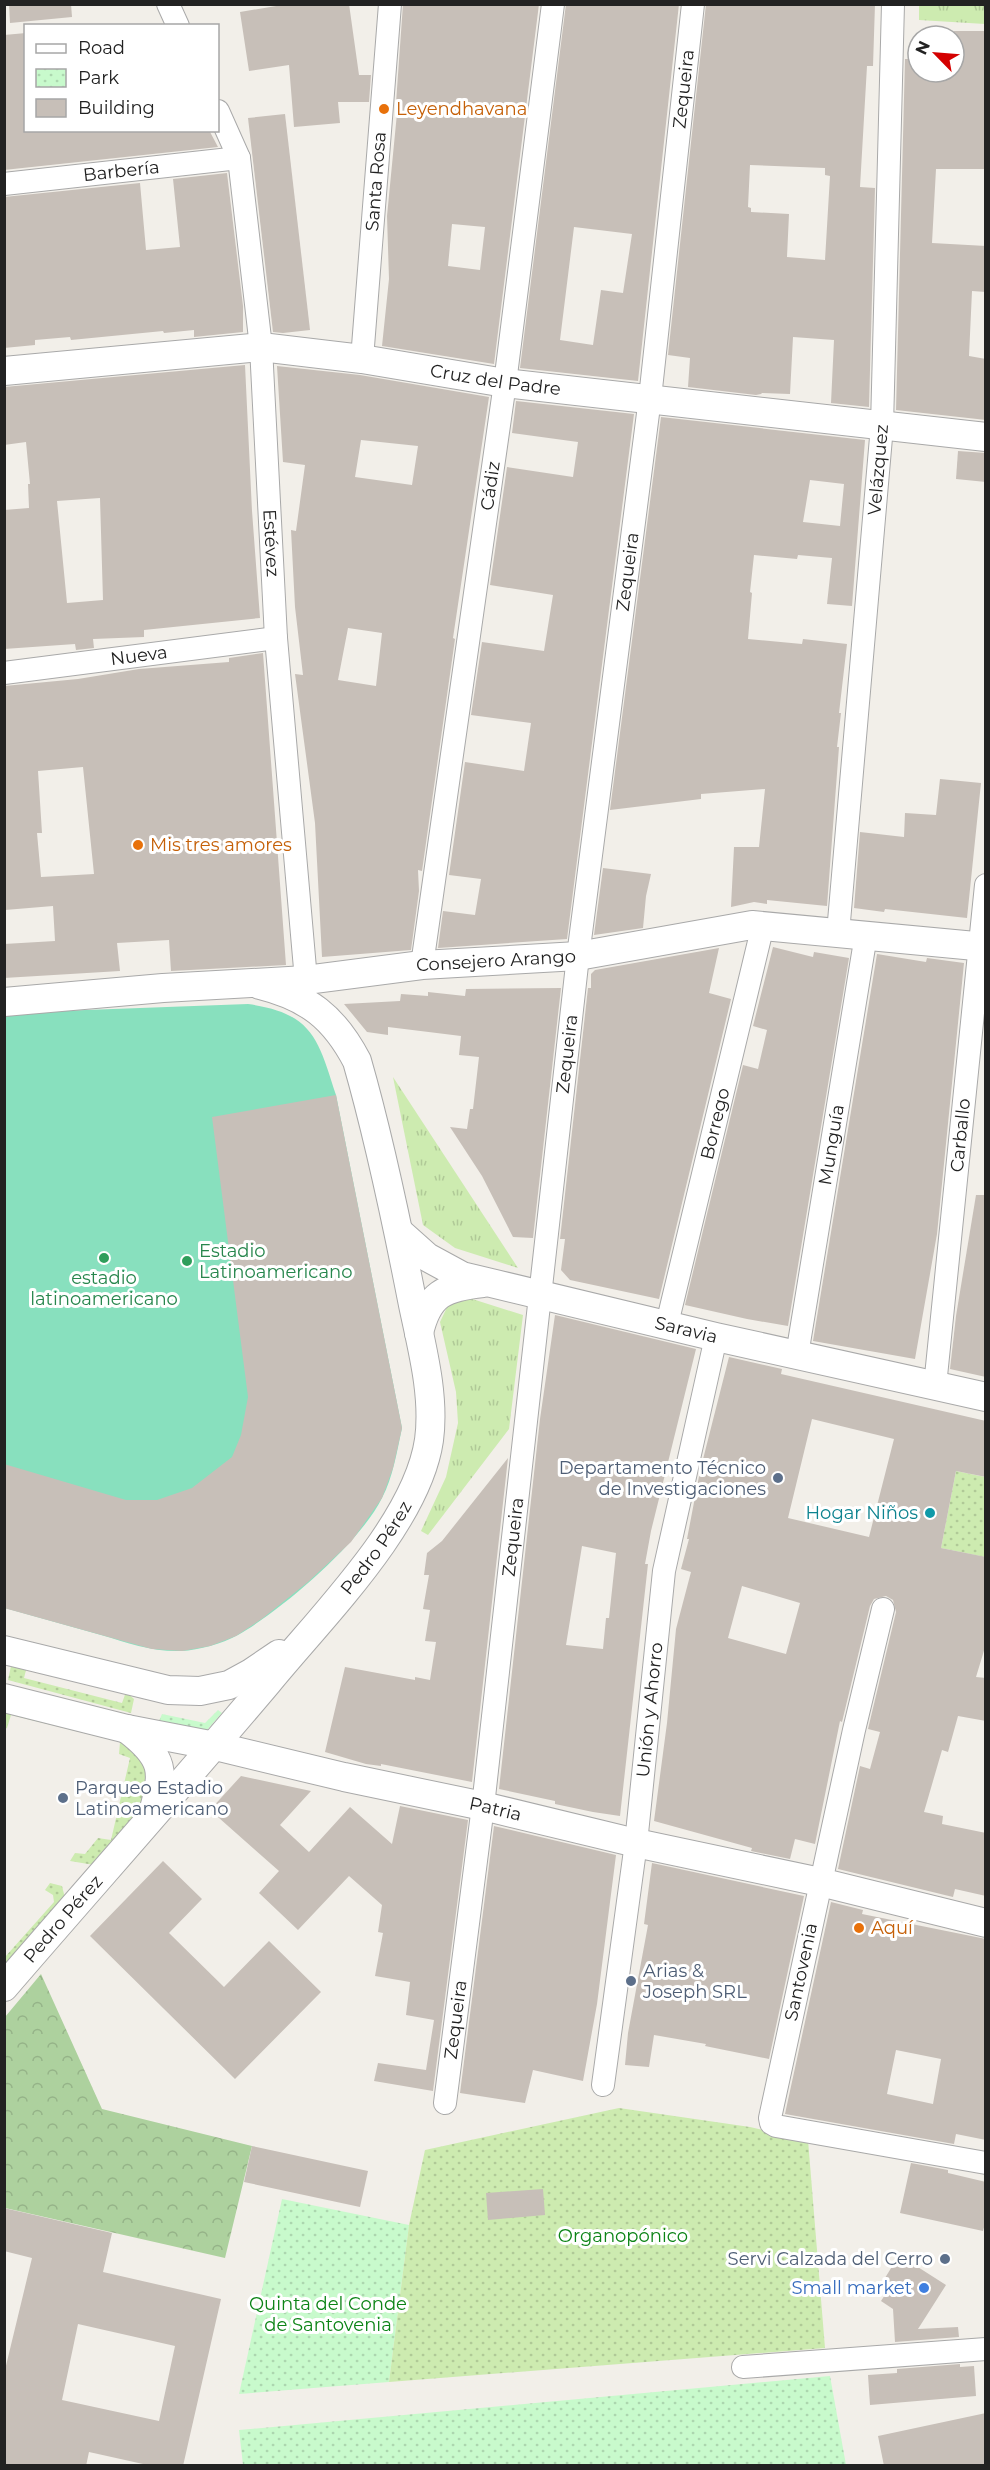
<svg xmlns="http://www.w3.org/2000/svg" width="990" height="2470" viewBox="0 0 990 2470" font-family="Montserrat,sans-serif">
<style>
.grass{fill:url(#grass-tufts)}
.forest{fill:url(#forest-crowns)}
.park{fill:url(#park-dots)}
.garden{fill:url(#garden-dots)}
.pitch{fill:#88e0be}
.building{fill:#c7bfb8;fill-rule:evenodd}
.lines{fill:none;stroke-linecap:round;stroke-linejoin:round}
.minor-casing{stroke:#a9a9a9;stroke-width:24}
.tertiary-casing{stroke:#a9a9a9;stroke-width:30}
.minor{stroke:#fff;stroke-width:22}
.tertiary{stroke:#fff;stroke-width:28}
.food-dot{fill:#e8710a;stroke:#fff;stroke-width:2}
.leisure-dot{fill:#2e9e5b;stroke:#fff;stroke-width:2}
.service-dot{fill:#5c6f8a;stroke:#fff;stroke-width:2}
.culture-dot{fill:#0f9aa8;stroke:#fff;stroke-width:2}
.shop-dot{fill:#3f7fe0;stroke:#fff;stroke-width:2}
.labels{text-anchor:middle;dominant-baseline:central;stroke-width:6;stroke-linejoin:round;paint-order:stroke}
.street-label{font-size:18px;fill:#222;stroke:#fff}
.food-label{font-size:18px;fill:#c56008;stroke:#fff;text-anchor:start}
.leisure-label{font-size:18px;fill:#27864d;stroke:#fff;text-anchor:start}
.service-label{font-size:18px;fill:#4e5e75;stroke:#fff;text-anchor:end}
.culture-label{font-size:18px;fill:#0d838f;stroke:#fff;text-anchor:end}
.park-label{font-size:18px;fill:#0c8416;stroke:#fff}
.shop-label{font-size:18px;fill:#366cbe;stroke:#fff;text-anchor:end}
</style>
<defs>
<pattern id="grass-tufts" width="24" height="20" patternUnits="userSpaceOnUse" patternTransform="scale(1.5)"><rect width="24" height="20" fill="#cdebb0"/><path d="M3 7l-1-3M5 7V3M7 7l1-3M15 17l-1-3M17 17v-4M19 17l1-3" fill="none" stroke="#b0c997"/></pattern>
<pattern id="forest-crowns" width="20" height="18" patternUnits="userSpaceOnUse" patternTransform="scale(1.5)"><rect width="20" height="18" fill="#add19e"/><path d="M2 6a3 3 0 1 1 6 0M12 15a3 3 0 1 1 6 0" fill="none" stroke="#95b388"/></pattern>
<pattern id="park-dots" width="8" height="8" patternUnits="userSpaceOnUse" patternTransform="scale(1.5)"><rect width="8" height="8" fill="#c8facc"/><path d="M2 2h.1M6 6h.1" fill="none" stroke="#acd6af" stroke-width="1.8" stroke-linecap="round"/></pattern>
<pattern id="garden-dots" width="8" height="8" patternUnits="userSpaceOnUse" patternTransform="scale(1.5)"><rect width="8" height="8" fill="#cdebb0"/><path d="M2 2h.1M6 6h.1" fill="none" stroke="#b0c997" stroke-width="1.8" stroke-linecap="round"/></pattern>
</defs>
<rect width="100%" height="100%" fill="#f2efe9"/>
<!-- grass -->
<g class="grass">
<polygon points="919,5 985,5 985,24 919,20"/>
<polygon points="393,1077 518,1268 455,1248 423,1225"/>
<polygon points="466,1297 523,1315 509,1429 428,1535 421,1531 446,1477 458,1423 456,1392 440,1322 450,1301"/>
</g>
<!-- forest -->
<polygon class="forest" points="41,1974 102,2109 252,2146 225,2258 5,2208 5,2017"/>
<!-- park -->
<g class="park">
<polygon points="218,1710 222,1713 205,1732 159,1721 162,1714 205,1723"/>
<polygon points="282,2199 409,2225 389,2382 239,2394"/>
<polygon points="830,2376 846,2465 243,2465 239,2430"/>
</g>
<!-- garden -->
<g class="garden">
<polygon points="956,1471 985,1477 985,1557 941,1548"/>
<polygon points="11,1666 26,1670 24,1678 122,1703 126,1692 134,1699 131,1713 8,1680"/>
<polygon points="4,1707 122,1737 148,1760 146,1804 94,1865 70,1861 75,1853 85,1854 98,1838 111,1840 130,1758 119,1754 120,1742 11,1715 7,1728 5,1729"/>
<polygon points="50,1883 62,1886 65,1898 5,1968 5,1957 54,1902 53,1895 45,1890"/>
<polygon points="619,2108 750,2127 808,2140 825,2348 389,2382 409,2225 425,2150"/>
</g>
<!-- pitch -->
<path class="pitch" d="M248 1004C313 1013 318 1039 336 1095L402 1428C397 1451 393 1477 382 1498 359 1544 283 1609 238 1635 221 1644 200 1650 181 1651 153 1652 128 1643 101 1635 69 1626 37 1617 5 1608V1013Z"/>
<!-- building -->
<g class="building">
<polygon points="9,4 71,4 72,17 10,23"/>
<polygon points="288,4 349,4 359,75 371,75 369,102 338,102 340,123 294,127 289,65 249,71 240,12"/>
<path d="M403 4H539L494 364 382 346 389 279 387 216 398 103H396ZM452 224 485 227 480 270 448 266Z"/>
<path d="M566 4H679L638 381 520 368ZM574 227 632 234 623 293 601 290 593 345 560 340Z"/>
<path d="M706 4H875L873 66H867L860 187 875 188 869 407 831 403 834 340 793 337 790 394 762 393 761 394 756 395 688 387 690 358 668 355ZM750 165 825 168V175L830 176 825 260 787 257 789 214 751 212V208L748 207Z"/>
<polygon points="954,31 986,31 986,169 936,169 932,243 986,246 986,292 972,291 969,356 986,359 986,420 896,410 905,59 918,59 918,72 954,72"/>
<polygon points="26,33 26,130 209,130 218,147 4,170 4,35"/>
<polygon points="285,114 310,330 283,333 273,332 248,118"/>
<polygon points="227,173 243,306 243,332 194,337 194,330 164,333 163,331 71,340 70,337 35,340 35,345 4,348 4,197 140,183 146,250 180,247 173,179"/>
<path d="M245 365 252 511 260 618 144 630V637L93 639 94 648 76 650 75 644 4 649V510L29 508 28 484H30L26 442 4 445V387ZM100 498 103 600 67 603 57 501Z"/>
<path d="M277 366 360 375 489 397 453 638 455 639 422 871 418 870 419 891 411 950 322 957 315 823 295 674 303 675 295 607 291 530 296 531 305 465 283 462ZM361 440 418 446 412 485 355 477ZM348 628 382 633 376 686 338 680Z"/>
<polygon points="516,401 634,414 567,939 438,948 443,911 475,915 481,879 449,875 465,762 524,771 531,723 471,715 482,642 544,651 553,595 490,585 507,467 573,477 578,442 512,433"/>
<path d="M661 417 865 440 852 606 827 604 832 558 798 555 797 559 754 555 750 592 752 593 748 639 802 644 803 639 847 644 839 713H841L837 747H839L827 906 767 900V904L754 902 731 907 734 847H759L765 789 701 794V799L610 810ZM810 480 844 484 840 526 803 522Z"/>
<polygon points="958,451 986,453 986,482 956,479"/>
<path d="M263 653 286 965 171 971 169 940 117 943 120 971 4 978V944L55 941 53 906 5 910 4 686 78 679 139 669 229 662V658ZM83 767 94 874 41 877 37 833H42L38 771Z"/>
<polygon points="940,779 981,783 967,918 885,909 884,912 854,908 860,832 904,837 905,813 936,815"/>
<polygon points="603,868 651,874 646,896 643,928 594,935"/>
<polygon points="773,947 813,957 814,952 849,958 788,1326 747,1319 685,1305 743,1065 758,1069 767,1030 753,1026"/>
<polygon points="719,948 709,993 731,999 659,1299 570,1280 561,1270 565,1239 560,1239 588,988 591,988 591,974 595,970"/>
<polygon points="877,954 926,962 927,958 964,963 937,1234 915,1359 813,1341"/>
<polygon points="561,988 533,1238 513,1237 482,1176 450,1127 467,1129 470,1109 473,1109 479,1057 459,1055 461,1036 388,1027 388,1035 367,1032 344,1004 400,1001 401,994 428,996 428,992 465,996 466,989"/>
<polygon points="336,1095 402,1428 393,1468 382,1498 351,1542 308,1582 263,1618 236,1636 210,1646 182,1651 152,1649 4,1608 4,1464 126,1500 157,1500 192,1488 232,1457 241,1435 248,1397 212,1117"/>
<polygon points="976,1195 986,1195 986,1377 950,1369 956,1316"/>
<path d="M555 1315 696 1349 651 1531 645 1564H648L620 1816 593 1812 555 1804V1801L499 1789 540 1419ZM582 1546 616 1553 609 1618H606L603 1649 566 1645Z"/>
<path d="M729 1357 782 1369 781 1374 986 1421V1477L956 1471 941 1548 986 1557V1644L976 1677 986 1678V1721L958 1716 948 1752 942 1750 924 1812 943 1816 942 1824 986 1833V1896L955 1889 953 1897 838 1869 860 1766 870 1769 880 1732 868 1729 896 1612 893 1600 886 1596 874 1599 870 1606 842 1722 840 1721 815 1844 795 1839 790 1859 751 1851 752 1848 654 1821 667 1723 676 1629 691 1572 681 1569 689 1539H687L700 1471ZM812 1419 894 1439 869 1537 788 1518ZM742 1586 800 1603 786 1654 728 1638Z"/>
<polygon points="508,1458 472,1782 381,1764 381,1766 366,1764 325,1752 345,1667 415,1680 415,1677 430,1680 436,1642 425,1641 430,1610 423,1609 429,1575 424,1575 427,1553 442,1541"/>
<polygon points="241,1776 311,1791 280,1825 309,1852 350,1807 392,1844 400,1806 468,1820 433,2091 374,2081 378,2063 426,2070 434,2020 406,2015 410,1982 375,1976 383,1933 378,1932 382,1905 349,1876 298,1930 259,1893 279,1871 210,1810"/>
<polygon points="494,1826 616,1855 597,2004 583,2081 533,2070 525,2103 460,2093"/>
<polygon points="163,1861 202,1899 169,1933 224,1987 269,1941 321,1992 235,2079 90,1936"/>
<polygon points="652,1863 804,1896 769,2059 705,2046 706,2044 654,2035 649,2067 625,2065 628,2033 648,1925 644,1924"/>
<path d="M831 1902 863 1910 862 1914 986 1939V2140L956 2134 954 2144 785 2114ZM896 2050 941 2059 933 2104 887 2094Z"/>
<polygon points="252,2146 368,2171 360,2207 244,2182"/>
<polygon points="911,2163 948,2170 948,2173 986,2182 986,2220 983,2231 900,2213"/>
<polygon points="543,2189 545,2215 488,2220 486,2193"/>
<path d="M4 2208 112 2233 103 2272 221 2299 183 2466H152L89 2452 86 2466H4V2374L32 2258 4 2251ZM78 2324 175 2346 159 2421 62 2400Z"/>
<polygon points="899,2255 946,2285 918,2329 958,2327 959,2337 895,2342 893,2309 881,2301 892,2284 885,2278"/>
<polygon points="960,2364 960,2367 974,2366 976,2396 870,2405 868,2375 897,2373 897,2369"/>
<polygon points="986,2413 986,2466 884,2466 878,2436"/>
</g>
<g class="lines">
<defs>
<g id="minor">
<polyline points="168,4 178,26"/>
<path id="s1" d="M218 111 239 158 261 347 276 638 306 980"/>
<path id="s2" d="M4 184 239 158"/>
<path id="s3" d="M362 359 390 4"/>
<path id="s4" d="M4 673 276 638"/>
<path id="s5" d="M838 933 882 426 893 4"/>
<path id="s6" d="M422 965 505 383 553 4"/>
<path id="s7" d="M667 1324 763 925"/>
<path id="s8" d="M797 1355 866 935"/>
<path id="s9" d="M935 1386 986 885"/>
<polyline points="883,1609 854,1730 770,2118 771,2123 776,2126 986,2163"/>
<path id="s10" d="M603 2085 636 1843 664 1571 716 1337"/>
<path id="s11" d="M445 2103 483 1806 578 956 650 398 693 4"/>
<polyline points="743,2367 986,2349"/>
</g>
<g id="tertiary">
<path id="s12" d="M4 371 261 347 362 359 505 383 986 437"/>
<path id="s13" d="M4 1002 163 988 306 980 422 965 578 956 752 925 986 947"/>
<path id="s14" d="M399 1232 427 1257 462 1276 716 1337 986 1397"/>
<path d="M419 1333C428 1294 444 1287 483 1283"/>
<polyline points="4,1650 168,1690 200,1691 229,1685 251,1673 279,1654"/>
<path id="s15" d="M4 1698 127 1729 215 1746 344 1777 483 1806 636 1843 820 1882 986 1923"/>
<path d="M127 1729C164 1757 166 1772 152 1815"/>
<path id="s16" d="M4 1987C92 1885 181 1785 268 1682 321 1617 417 1523 429 1440 435 1396 422 1348 413 1305 397 1223 380 1141 357 1061 334 1017 308 997 260 985"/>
</g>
</defs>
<!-- minor casing -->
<use href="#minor" class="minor-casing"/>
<!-- tertiary casing -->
<use href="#tertiary" class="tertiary-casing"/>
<!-- minor -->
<use href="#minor" class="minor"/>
<!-- tertiary -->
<use href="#tertiary" class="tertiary"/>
</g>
<!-- markers -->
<g class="food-dot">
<circle cx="384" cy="109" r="6"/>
<circle cx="138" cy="845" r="6"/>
<circle cx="859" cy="1928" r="6"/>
</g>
<g class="leisure-dot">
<circle cx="104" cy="1258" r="6"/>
<circle cx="187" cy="1261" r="6"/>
</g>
<g class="service-dot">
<circle cx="778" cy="1478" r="6"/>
<circle cx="63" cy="1798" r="6"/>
<circle cx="631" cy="1981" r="6"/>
<circle cx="945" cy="2259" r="6"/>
</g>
<circle class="culture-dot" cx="930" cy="1513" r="6"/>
<circle class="shop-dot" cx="924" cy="2288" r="6"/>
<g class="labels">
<!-- street labels -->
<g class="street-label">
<text stroke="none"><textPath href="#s11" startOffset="2028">Zequeira</textPath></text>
<text stroke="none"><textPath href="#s2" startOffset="118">Barbería</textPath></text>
<text stroke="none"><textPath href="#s3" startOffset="178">Santa Rosa</textPath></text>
<text stroke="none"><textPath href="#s12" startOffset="495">Cruz del Padre</textPath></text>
<text stroke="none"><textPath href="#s5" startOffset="465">Velázquez</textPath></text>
<text stroke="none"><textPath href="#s6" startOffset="484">Cádiz</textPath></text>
<text stroke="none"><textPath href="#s1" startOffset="438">Estévez</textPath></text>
<text stroke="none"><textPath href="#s11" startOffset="1542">Zequeira</textPath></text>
<text stroke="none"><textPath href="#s4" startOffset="136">Nueva</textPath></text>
<text stroke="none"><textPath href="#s13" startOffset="494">Consejero Arango</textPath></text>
<text stroke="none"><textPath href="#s11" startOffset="1056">Zequeira</textPath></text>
<text stroke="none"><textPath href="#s7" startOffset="206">Borrego</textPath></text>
<text stroke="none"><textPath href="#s9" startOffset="252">Carballo</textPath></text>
<text stroke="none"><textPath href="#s8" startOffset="213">Munguía</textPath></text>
<text stroke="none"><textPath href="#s14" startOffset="308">Saravia</textPath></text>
<text stroke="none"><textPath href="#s11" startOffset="570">Zequeira</textPath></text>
<text stroke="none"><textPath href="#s16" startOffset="576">Pedro Pérez</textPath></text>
<text stroke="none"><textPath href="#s10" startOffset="378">Unión y Ahorro</textPath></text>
<text stroke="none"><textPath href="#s15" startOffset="504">Patria</textPath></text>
<text stroke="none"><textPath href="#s16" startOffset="90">Pedro Pérez</textPath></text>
<text transform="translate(801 1972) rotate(-78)">Santovenia</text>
<text stroke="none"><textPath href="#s11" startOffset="84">Zequeira</textPath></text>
</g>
<!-- food labels -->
<g class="food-label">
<text x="396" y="109">Leyendhavana</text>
<text x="150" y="845">Mis tres amores</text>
<text x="871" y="1928">Aquí</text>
</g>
<!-- leisure labels -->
<g class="leisure-label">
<text x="199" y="1251">Estadio<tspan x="199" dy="21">Latinoamericano</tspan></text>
<text x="104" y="1278" text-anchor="middle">estadio<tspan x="104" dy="21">latinoamericano</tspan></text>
</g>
<!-- service labels -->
<g class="service-label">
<text x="766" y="1468">Departamento Técnico<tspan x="766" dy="21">de Investigaciones</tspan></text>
<text x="75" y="1788" text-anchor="start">Parqueo Estadio<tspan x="75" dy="21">Latinoamericano</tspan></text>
<text x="643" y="1971" text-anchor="start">Arias &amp;<tspan x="643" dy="21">Joseph SRL</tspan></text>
<text x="933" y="2259">Servi Calzada del Cerro</text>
</g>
<!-- culture labels -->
<g class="culture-label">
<text x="918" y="1513">Hogar Niños</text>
</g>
<!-- park labels -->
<g class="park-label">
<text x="623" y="2236">Organopónico</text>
<text x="328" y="2304">Quinta del Conde<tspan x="328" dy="21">de Santovenia</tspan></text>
</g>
<!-- shop labels -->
<g class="shop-label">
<text x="912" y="2288">Small market</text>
</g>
</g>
<!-- border -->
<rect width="990" height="2470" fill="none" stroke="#222222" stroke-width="12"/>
<!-- legend -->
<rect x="24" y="24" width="195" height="108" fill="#ffffff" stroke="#a7a7a7" stroke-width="1.5"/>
<rect x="36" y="44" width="30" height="9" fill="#ffffff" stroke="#a7a7a7" stroke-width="1.5"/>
<text x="78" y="54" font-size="18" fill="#222222">Road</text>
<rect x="36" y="69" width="30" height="18" fill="url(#park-dots)" stroke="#a7a7a7" stroke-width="1.5"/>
<text x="78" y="84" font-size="18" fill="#222222">Park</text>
<rect x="36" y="99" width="30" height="18" fill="#c7bfb8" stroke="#a7a7a7" stroke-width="1.5"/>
<text x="78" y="114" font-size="18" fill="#222222">Building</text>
<!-- north arrow -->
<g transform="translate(936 54) rotate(295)"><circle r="28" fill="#ffffff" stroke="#a7a7a7" stroke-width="1.5"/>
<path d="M0-4.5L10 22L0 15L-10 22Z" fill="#d40000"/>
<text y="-9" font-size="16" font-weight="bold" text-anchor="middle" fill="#222222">N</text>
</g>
</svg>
